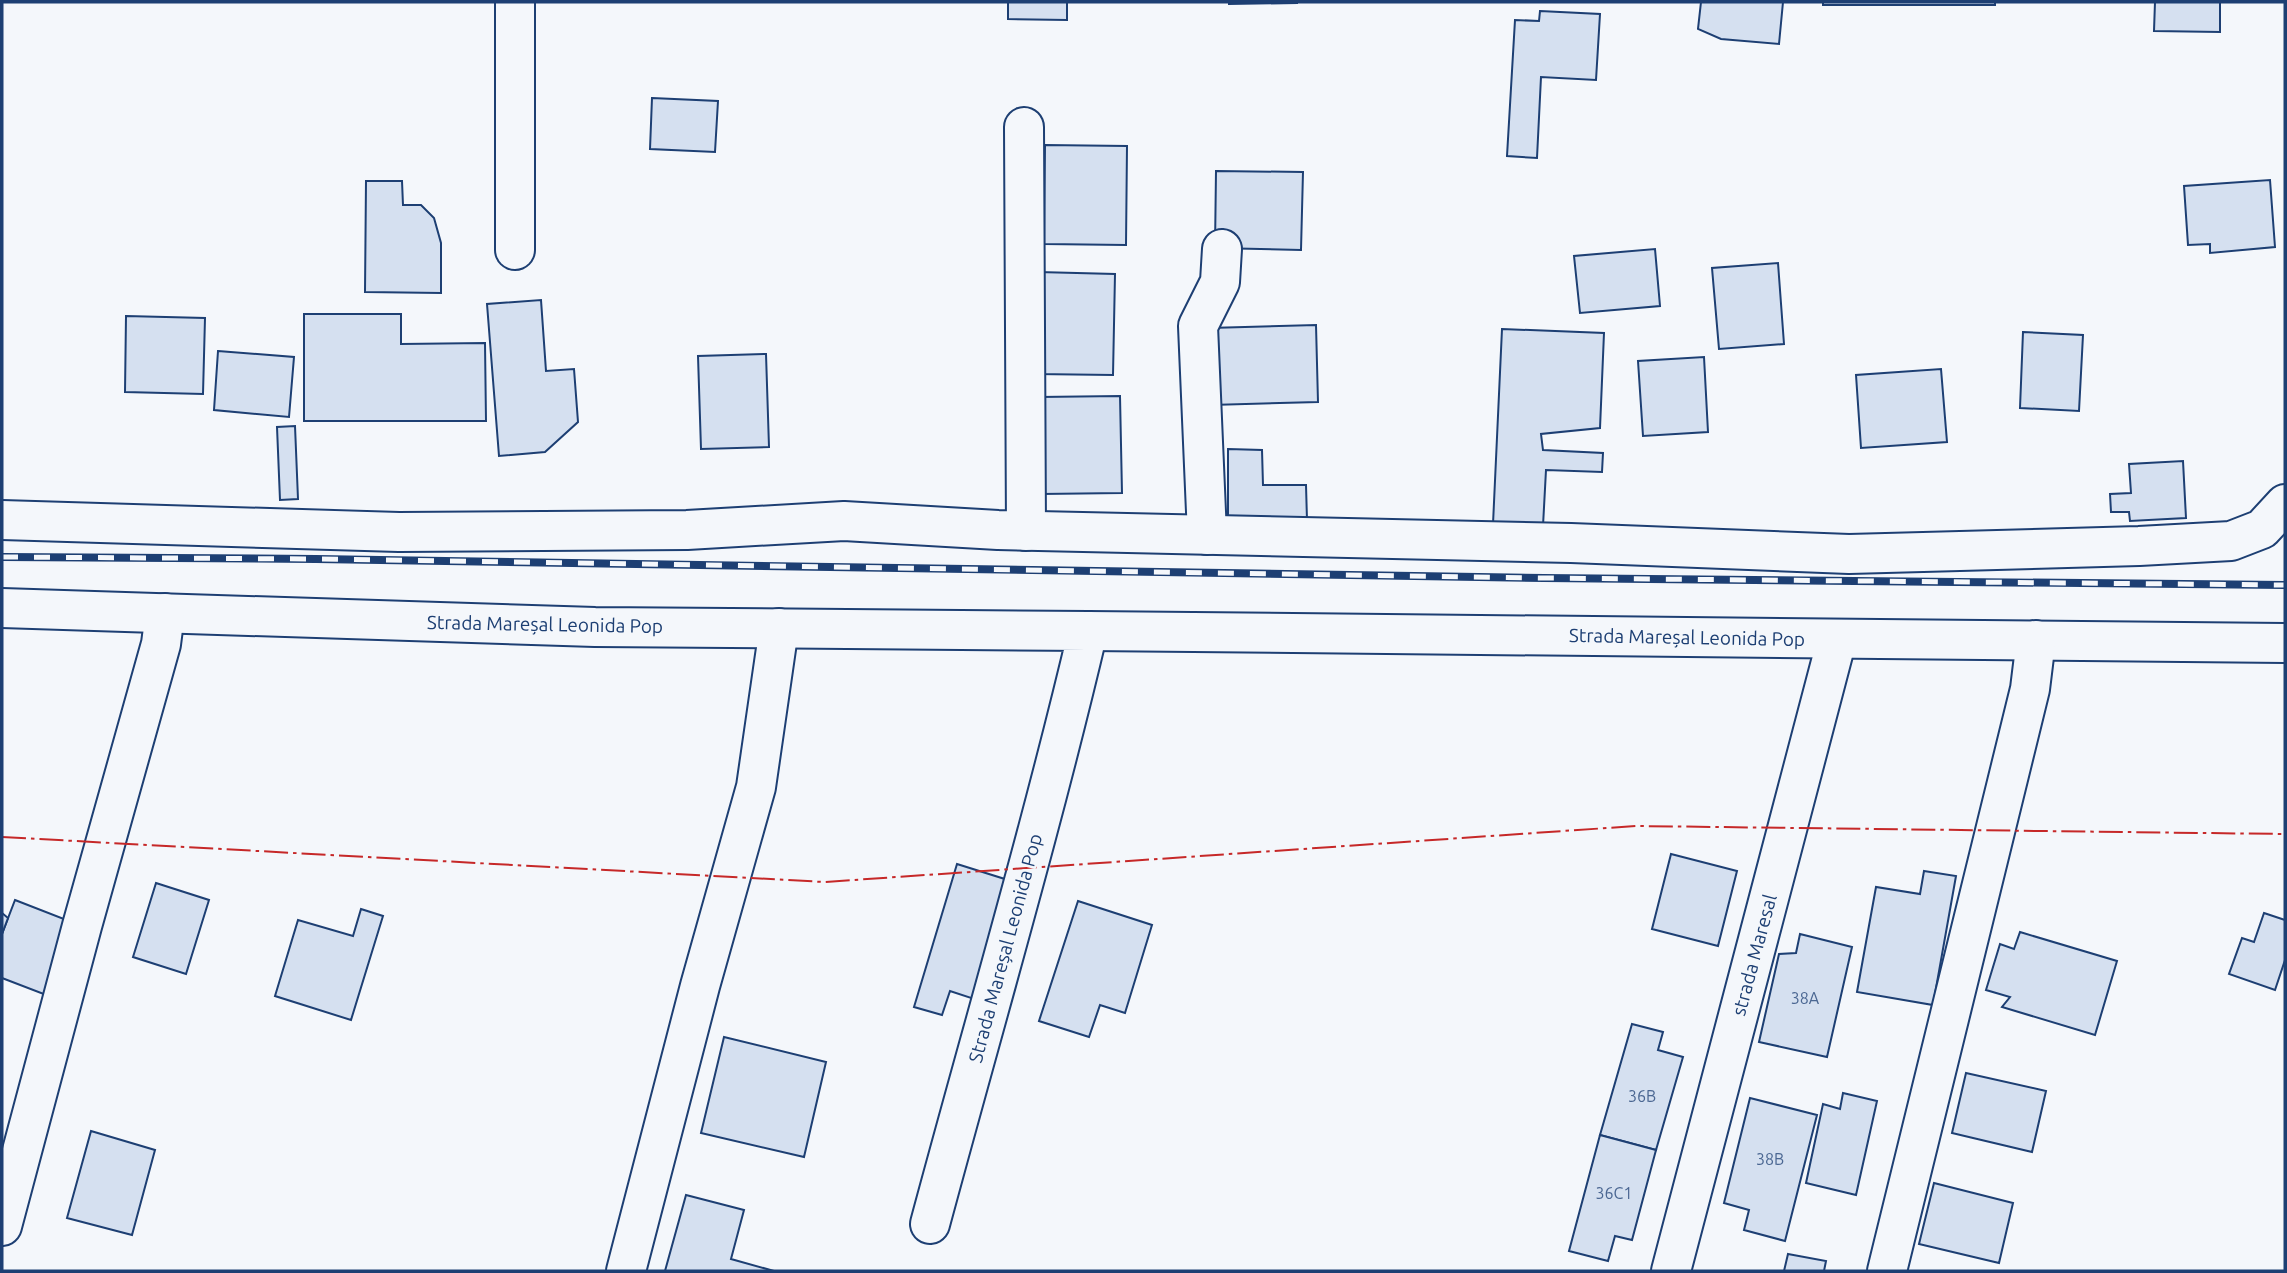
<svg xmlns="http://www.w3.org/2000/svg" width="2287" height="1273" viewBox="0 0 2287 1273" font-family="Ubuntu,sans-serif">
<style>
.building{fill:#d5e0f0;stroke:#1d3f73;stroke-width:2}
.lines{fill:none;stroke-linecap:round;stroke-linejoin:round}
.minor-casing{stroke:#1d3f73;stroke-width:42}
.minor{stroke:#f4f7fb;stroke-width:38}
.rail-casing{stroke:#1d3f73;stroke-width:8}
.rail{stroke:#f4f7fb;stroke-width:5;stroke-dasharray:16;stroke-linecap:butt}
.power{stroke:#c62828;stroke-width:2;stroke-dasharray:24 5 3.5 5;stroke-linecap:butt}
.labels{text-anchor:middle;dominant-baseline:central;stroke-width:5;stroke-linejoin:round;paint-order:stroke}
.number-label{font-size:16px;fill:#4b6792}
.street-label{font-size:19px;fill:#1d3f73;stroke:#f4f7fb}
</style>
<rect width="100%" height="100%" fill="#f4f7fb"/>
<!-- building -->
<g class="building">
<polygon points="1008,2 1067,2 1067,20 1008,19"/>
<polygon points="1229,2 1297,2 1297,3 1229,4"/>
<polygon points="1701,2 1783,2 1779,44 1721,39 1698,29"/>
<rect x="1823" y="2" width="172" height="3"/>
<polygon points="2155,2 2220,2 2220,32 2154,31"/>
<polygon points="1540,11 1600,14 1596,80 1541,77 1537,158 1507,156 1515,20 1539,21"/>
<polygon points="652,98 718,101 715,152 650,149"/>
<polygon points="1045,145 1127,146 1126,245 1044,244"/>
<polygon points="1216,171 1303,172 1301,250 1215,248"/>
<polygon points="2270,180 2275,247 2210,253 2210,244 2188,245 2184,186"/>
<polygon points="366,181 402,181 403,205 421,205 434,218 441,243 441,293 365,292"/>
<polygon points="1655,249 1660,306 1580,313 1574,256"/>
<polygon points="1778,263 1784,344 1719,349 1712,268"/>
<polygon points="1038,272 1115,274 1113,375 1035,374"/>
<polygon points="541,300 546,371 574,369 578,422 545,452 499,456 487,304"/>
<polygon points="304,314 401,314 401,344 485,343 486,421 304,421"/>
<polygon points="126,316 205,318 203,394 125,392"/>
<polygon points="1316,325 1318,402 1211,405 1209,328"/>
<polygon points="1502,329 1604,333 1600,428 1541,434 1543,450 1603,453 1602,472 1546,470 1543,526 1493,524"/>
<polygon points="2023,332 2083,335 2079,411 2020,408"/>
<polygon points="218,351 294,357 289,417 214,410"/>
<polygon points="766,354 769,447 701,449 698,356"/>
<polygon points="1704,357 1708,432 1643,436 1638,361"/>
<polygon points="1941,369 1947,442 1861,448 1856,375"/>
<polygon points="1120,396 1122,493 1041,494 1039,397"/>
<polygon points="295,426 298,499 280,500 277,427"/>
<polygon points="1228,449 1262,450 1263,485 1306,485 1307,520 1228,521"/>
<polygon points="2183,461 2186,518 2130,521 2129,512 2111,512 2110,494 2131,493 2129,464"/>
<polygon points="1671,854 1737,871 1718,946 1652,929"/>
<polygon points="957,864 1024,885 996,978 971,998 950,991 942,1015 914,1007"/>
<polygon points="1924,871 1956,876 1933,1005 1857,992 1876,887 1920,894"/>
<polygon points="156,883 209,900 186,974 133,957"/>
<polygon points="15,900 82,926 54,998 2,978 2,934"/>
<polygon points="1078,901 1152,925 1125,1013 1100,1005 1089,1037 1039,1021"/>
<polygon points="361,909 383,916 351,1020 275,996 298,920 353,936"/>
<polygon points="2,913 8,918 2,934"/>
<polygon points="2264,913 2285,920 2285,960 2275,990 2229,974 2242,938 2254,942"/>
<polygon points="2020,932 2117,961 2095,1035 2002,1007 2010,997 1986,990 2000,944 2014,949"/>
<polygon points="1800,934 1852,947 1827,1057 1759,1042 1779,954 1796,953"/>
<polygon points="1632,1024 1663,1032 1658,1050 1683,1057 1656,1150 1600,1135"/>
<polygon points="724,1037 826,1062 804,1157 701,1133"/>
<polygon points="1966,1073 2046,1091 2032,1152 1952,1133"/>
<polygon points="1843,1093 1877,1101 1856,1195 1806,1183 1823,1104 1840,1109"/>
<polygon points="1750,1098 1817,1115 1785,1241 1744,1230 1749,1210 1724,1203"/>
<polygon points="91,1131 155,1150 132,1235 67,1218"/>
<polygon points="1600,1135 1656,1150 1632,1240 1615,1236 1608,1261 1569,1251"/>
<polygon points="1934,1183 2013,1203 1999,1263 1919,1244"/>
<polygon points="686,1195 744,1210 731,1259 774,1271 665,1271"/>
<polygon points="1788,1254 1826,1261 1824,1271 1784,1271"/>
</g>
<g class="lines">
<defs>
<g id="minor">
<polyline points="1024,127 1026,531"/>
<polyline points="515,250 515,2"/>
<polyline points="2,520 399,532 687,530 844,521 998,530 1571,543 1849,554 2139,546 2231,541 2262,529 2285,504"/>
<polyline points="1207,535 1198,326 1220,282 1222,249"/>
<path d="M2 608 595 627 1088 631C1041 830 983 1027 930 1224"/>
<polyline points="1088,631 2285,643"/>
<polyline points="2,1226 82,926 161,644 165,613"/>
<polyline points="626,1271 700,986 756,787 779,628"/>
<polyline points="1671,1271 1837,639"/>
<polyline points="1887,1271 2030,689 2036,640"/>
</g>
</defs>
<!-- minor casing -->
<use href="#minor" class="minor-casing"/>
<!-- minor -->
<use href="#minor" class="minor"/>
<defs>
<polyline id="rail" points="2,557 316,559 1544,578 2285,585"/>
</defs>
<!-- rail casing -->
<use href="#rail" class="rail-casing"/>
<!-- rail -->
<use href="#rail" class="rail"/>
<!-- power -->
<polyline class="power" points="2,837 824,882 1636,826 2285,834"/>
</g>
<g class="labels">
<!-- number labels -->
<g class="number-label">
<text x="1805" y="998">38A</text>
<text x="1642" y="1096">36B</text>
<text x="1770" y="1159">38B</text>
<text x="1614" y="1193">36C1</text>
</g>
<!-- street labels -->
<g class="street-label">
<text transform="translate(545 624) rotate(1)">Strada Mareșal Leonida Pop</text>
<text transform="translate(1687 637) rotate(1)">Strada Mareșal Leonida Pop</text>
<text transform="translate(1005 948) rotate(-75)">Strada Mareșal Leonida Pop</text>
<text transform="translate(1754 955) rotate(-75)">strada Maresal</text>
</g>
</g>
<!-- border -->
<rect width="2287" height="1273" fill="none" stroke="#1d3f73" stroke-width="7"/>
</svg>
